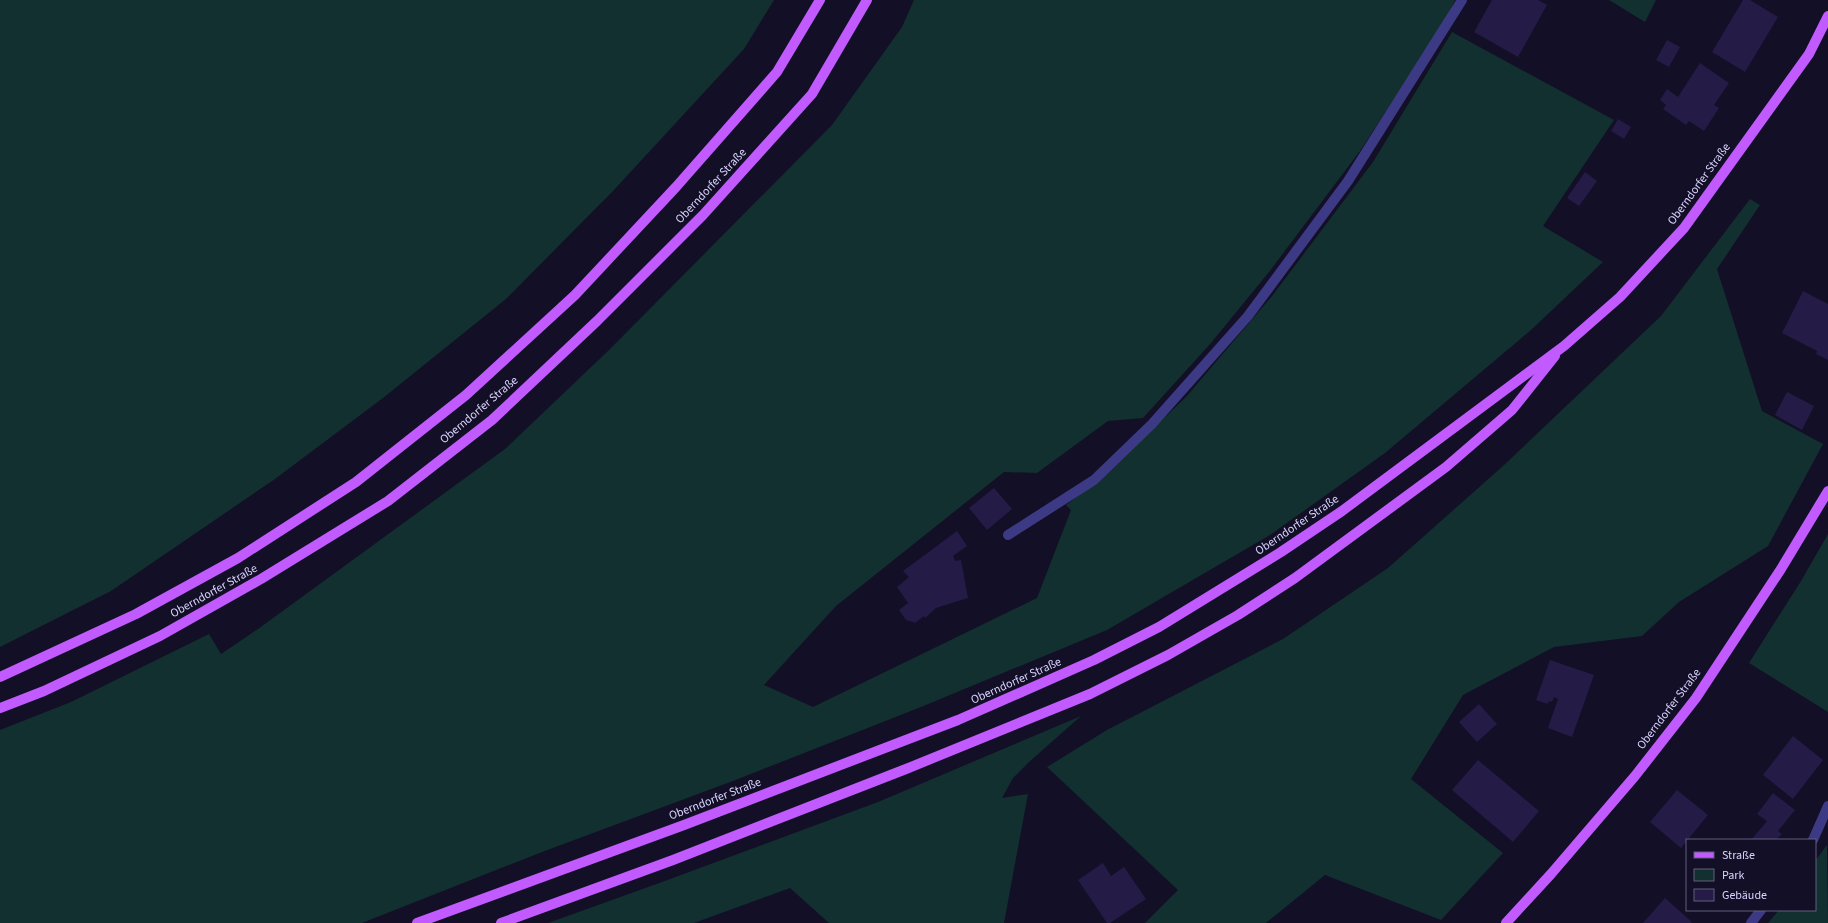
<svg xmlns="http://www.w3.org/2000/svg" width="1828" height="923" viewBox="0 0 1828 923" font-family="'Source Sans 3',sans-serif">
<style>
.green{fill:#12302f}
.building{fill:#241b47}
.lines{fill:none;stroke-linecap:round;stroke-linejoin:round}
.minor{stroke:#3d3a85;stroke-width:10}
.major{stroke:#c25bff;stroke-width:10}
.labels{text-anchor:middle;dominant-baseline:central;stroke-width:4;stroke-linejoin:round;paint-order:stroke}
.street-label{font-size:12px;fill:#d9d4ff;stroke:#130f26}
</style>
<rect width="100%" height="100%" fill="#130f26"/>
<!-- green -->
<g class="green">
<polygon points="0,0 774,0 744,49 613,191 506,299 383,398 275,479 111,591 0,647"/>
<polygon points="914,0 1455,0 1441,27 1360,151 1269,272 1211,343 1143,418 1108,421 1037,473 1004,472 836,606 764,685 813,707 1037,598 1071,510 1066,505 1105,475 1186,397 1272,296 1373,162 1452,32 1614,120 1543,226 1603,262 1531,330 1385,453 1270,535 1107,630 921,707 733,781 542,852 362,923 0,923 0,730 71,702 209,634 221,654 258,629 505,449 610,349 832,125 902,27"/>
<polygon points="1609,0 1656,0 1645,22"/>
<polygon points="1750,199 1760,205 1717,269 1762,411 1823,444 1768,546 1679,602 1642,636 1554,647 1463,695 1411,779 1503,853 1441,920 1325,875 1266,923 1145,923 1178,890 1047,767 1107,730 1283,639 1388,568 1503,466 1661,316"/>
<polygon points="1828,534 1828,712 1749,663 1801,581"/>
<polygon points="1081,716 1029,762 1013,778 1002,798 1028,794 1004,923 829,923 790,888 694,923 548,923 662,882 878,802"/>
<polygon points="1827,845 1828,923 1768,923 1779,910 1815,910 1815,861"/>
</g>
<!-- building -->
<g class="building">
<polygon points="1492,0 1538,0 1547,5 1518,57 1474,32"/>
<polygon points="1743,0 1750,0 1778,17 1745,72 1712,52"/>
<polygon points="1667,40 1680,47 1669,67 1656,60"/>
<polygon points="1700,63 1729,83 1714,105 1719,108 1704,131 1689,121 1686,125 1663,109 1666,105 1660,100 1667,89 1678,97"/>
<polygon points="1618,119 1631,127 1624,139 1611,131"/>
<polygon points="1585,172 1597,181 1579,206 1567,198"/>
<polygon points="1803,291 1828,304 1828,360 1816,354 1817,351 1782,333"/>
<polygon points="1787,392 1814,406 1802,430 1775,415"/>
<polygon points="994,488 1012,509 987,530 969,508"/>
<polygon points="957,531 967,546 953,556 955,561 961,560 968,598 936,608 925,618 924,616 915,623 906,620 899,610 908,603 897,587 909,577 903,571"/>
<polygon points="1550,660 1594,675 1572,737 1548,728 1558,699 1554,697 1552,702 1549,701 1548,704 1536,700"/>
<polygon points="1479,704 1497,724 1477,742 1459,722"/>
<polygon points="1793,736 1823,760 1793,799 1763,775"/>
<polygon points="1478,760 1539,811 1513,842 1452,790"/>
<polygon points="1677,790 1708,815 1681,848 1650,822"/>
<polygon points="1773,793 1795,810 1778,831 1782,834 1776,840 1751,840 1767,821 1757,814"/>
<polygon points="1103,863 1111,876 1124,867 1146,899 1110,923 1107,923 1078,880"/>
<polygon points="1665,898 1692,922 1691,923 1643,923"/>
</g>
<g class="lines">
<!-- minor -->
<g class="minor">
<polyline points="1008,535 1094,480 1152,424 1248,316 1348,181 1462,0"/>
<polyline points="1813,840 1828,806"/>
<polyline points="1751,923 1761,910"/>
</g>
<!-- major -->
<g class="major">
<polyline points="0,677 136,614 238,558 356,482 466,395 575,295 676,187 777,72 820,0"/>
<polyline points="0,708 44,691 160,636 261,579 388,501 492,420 597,321 703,215 812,94 867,0"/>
<polyline points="417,923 684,825 958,720 1094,660 1159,627 1281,552 1342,511 1564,346 1620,297 1684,228 1809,54 1828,16"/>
<polyline points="501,923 673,860 906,769 1090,694 1168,655 1238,615 1295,578 1446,467 1512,410 1555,356"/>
<polyline points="1506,923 1551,874 1635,776 1696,698 1781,569 1828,491"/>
</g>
</g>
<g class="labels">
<!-- street labels -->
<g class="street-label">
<text transform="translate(1699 184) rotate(-54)">Oberndorfer Straße</text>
<text transform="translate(711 186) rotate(-47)">Oberndorfer Straße</text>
<text transform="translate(479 410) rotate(-40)">Oberndorfer Straße</text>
<text transform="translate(1297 525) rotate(-34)">Oberndorfer Straße</text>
<text transform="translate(214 591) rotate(-29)">Oberndorfer Straße</text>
<text transform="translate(1016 681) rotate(-24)">Oberndorfer Straße</text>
<text transform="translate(1669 709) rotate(-53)">Oberndorfer Straße</text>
<text transform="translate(715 799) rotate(-21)">Oberndorfer Straße</text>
</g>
</g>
<!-- legend -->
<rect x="1686" y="839" width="130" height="72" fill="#130f26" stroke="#625e7d"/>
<rect x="1694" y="852" width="20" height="6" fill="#c25bff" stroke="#625e7d"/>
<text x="1722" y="859" font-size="12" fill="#d9d4ff">Straße</text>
<rect x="1694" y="869" width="20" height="12" fill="#12302f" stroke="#625e7d"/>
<text x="1722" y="879" font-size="12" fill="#d9d4ff">Park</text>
<rect x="1694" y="889" width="20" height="12" fill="#241b47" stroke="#625e7d"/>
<text x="1722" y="899" font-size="12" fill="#d9d4ff">Gebäude</text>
</svg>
